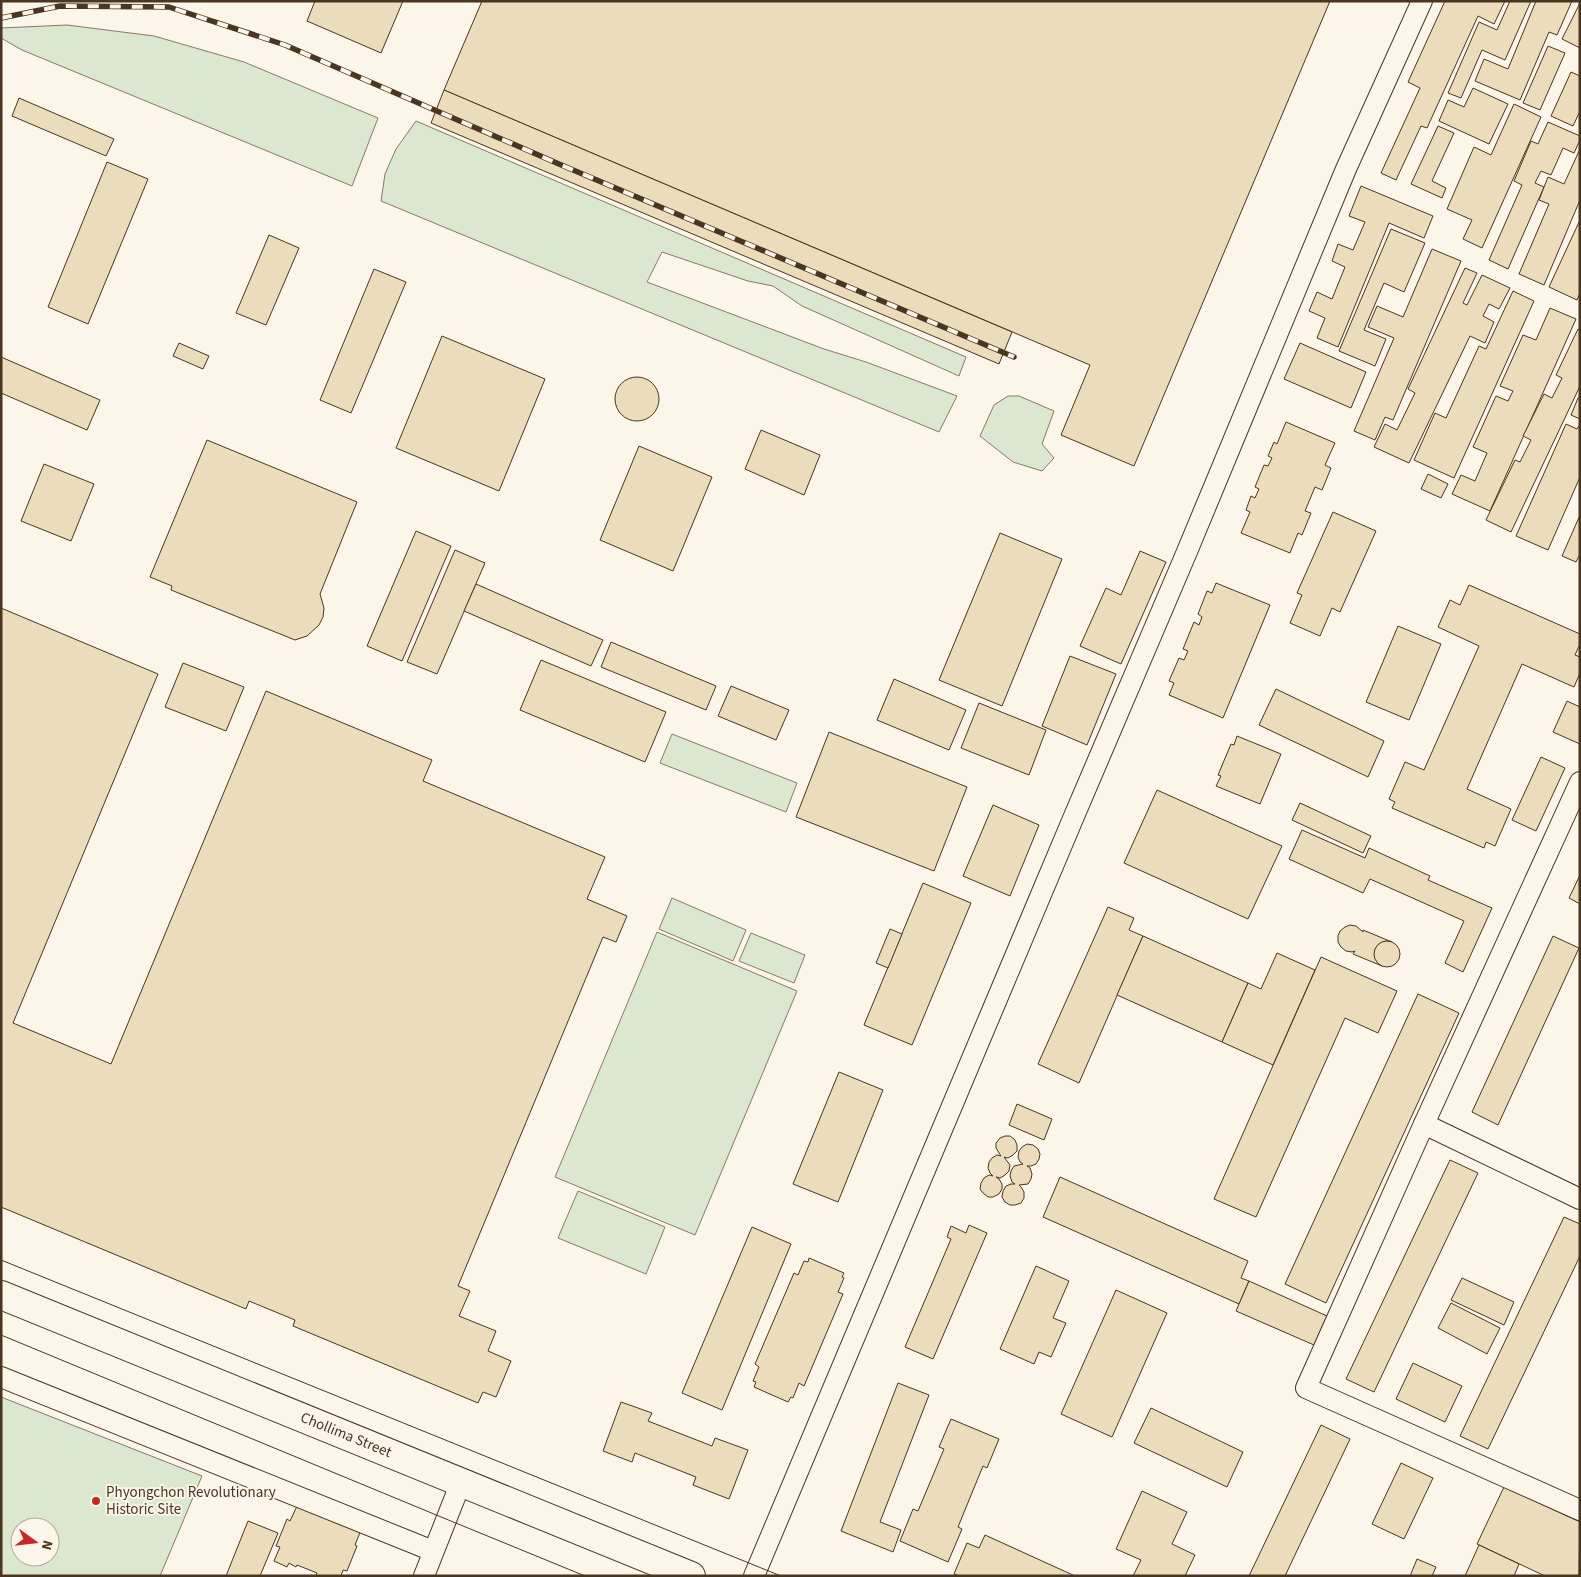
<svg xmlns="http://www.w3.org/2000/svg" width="1581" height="1577" viewBox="0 0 1581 1577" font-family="'Source Sans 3',sans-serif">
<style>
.green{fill:#dce7d0;stroke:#887966;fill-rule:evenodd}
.building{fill:#ecdcbc;stroke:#4a3520}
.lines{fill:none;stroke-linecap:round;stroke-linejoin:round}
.minor-casing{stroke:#4a3520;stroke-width:22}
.trunk-casing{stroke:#4a3520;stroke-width:30}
.minor{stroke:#fbf6e9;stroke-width:20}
.trunk{stroke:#fbf6e9;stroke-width:28}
.tram{stroke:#4a3520;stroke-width:1}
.rail-casing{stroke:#4a3520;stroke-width:5.5}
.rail{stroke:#fbf6e9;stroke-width:4;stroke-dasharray:11;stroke-linecap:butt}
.poi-dot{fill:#c62828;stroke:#fbf6e9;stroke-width:2}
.labels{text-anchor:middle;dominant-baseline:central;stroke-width:4;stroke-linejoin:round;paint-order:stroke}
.street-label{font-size:15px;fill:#4a3520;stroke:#fbf6e9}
.poi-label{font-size:15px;fill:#4a3520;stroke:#fbf6e9;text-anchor:start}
</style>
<rect width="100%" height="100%" fill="#fbf6e9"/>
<!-- green -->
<g class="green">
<polygon points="67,25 154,36 244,62 378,118 352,186 22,50 1,38 1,28"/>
<polygon points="416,121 966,357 959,376 802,306 773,286 748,281 662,252 647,282 824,349 866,362 957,396 939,432 381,201 385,174 396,149"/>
<polygon points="1008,396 1019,396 1054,411 1042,444 1054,458 1042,471 1013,462 980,436 994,405"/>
<polygon points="672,734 797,783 786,812 660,763"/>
<polygon points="672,898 746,930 733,961 659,929"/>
<polygon points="657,932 797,991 695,1235 555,1177"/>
<polygon points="751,933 805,955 794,983 739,961"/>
<polygon points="578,1191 665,1227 646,1274 558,1238"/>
<path d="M1 1397 202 1476 160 1576H1ZM20 1527H50V1557H20Z"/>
</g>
<!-- building -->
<g class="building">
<polygon points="315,1 403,1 381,53 307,21"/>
<polygon points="482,1 1330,1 1134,466 1061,435 1090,365 444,90"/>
<polygon points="1445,1 1505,1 1494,24 1478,16 1427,128 1421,126 1396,180 1381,173 1420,88 1408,82"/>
<polygon points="1510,1 1531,1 1505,60 1482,50 1461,98 1448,93 1479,22 1497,30"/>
<polygon points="1536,1 1572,1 1557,35 1549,32 1520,100 1475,81 1484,59 1508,69"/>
<polygon points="1580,3 1580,48 1562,39"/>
<polygon points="1548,46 1565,53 1540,110 1523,103"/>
<polygon points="1571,72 1580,76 1580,111 1573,126 1551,116"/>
<polygon points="1473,88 1508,104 1489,144 1439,121 1448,100 1464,107"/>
<polygon points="444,90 1012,332 999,364 431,123"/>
<polygon points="19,98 114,139 106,156 12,116"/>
<polygon points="1514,104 1541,117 1482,248 1463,239 1472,220 1447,209 1474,147 1491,155"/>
<polygon points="1548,122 1580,136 1580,140 1574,153 1563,148 1551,175 1541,171 1535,183 1544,187 1508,269 1489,260 1522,185 1514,181 1531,141 1538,144"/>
<polygon points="1438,126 1454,133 1432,181 1446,188 1442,198 1411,184"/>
<polygon points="1580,149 1580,200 1544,285 1519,274 1549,204 1539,200 1548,177 1564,184"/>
<polygon points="107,162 148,179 88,324 48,307"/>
<polygon points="1361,186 1433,216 1424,238 1389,223 1338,347 1317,338 1325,318 1309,311 1317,292 1332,299 1345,267 1332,261 1338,244 1353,250 1365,222 1349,216"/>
<polygon points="1580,220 1580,293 1577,300 1549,287"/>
<polygon points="1391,229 1425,243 1404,292 1384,283 1364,330 1386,339 1375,366 1339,351"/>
<polygon points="269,235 299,248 266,325 236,313"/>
<polygon points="1432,249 1461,261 1393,420 1385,417 1375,440 1354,431 1394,338 1368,327 1377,306 1403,317"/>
<polygon points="1465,268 1477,273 1463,303 1467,305 1482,275 1510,288 1499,309 1489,304 1483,316 1494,322 1485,343 1470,336 1409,463 1374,447 1385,424 1397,430 1415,393 1408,389"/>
<polygon points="374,269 406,282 351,413 320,400"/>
<polygon points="1513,291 1534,301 1454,478 1414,460 1435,413 1446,418 1479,346 1486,349"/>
<polygon points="1550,308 1576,319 1490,511 1452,494 1461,475 1475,481 1487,453 1473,447 1496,396 1508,401 1513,391 1500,386 1523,335 1536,340"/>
<polygon points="1578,329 1580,330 1580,386 1511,532 1486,520 1515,460 1520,462 1531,440 1523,436 1544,394 1552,398 1562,378 1556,375"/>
<polygon points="442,336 545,379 499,491 396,448"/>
<polygon points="179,343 209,356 203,369 173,356"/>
<polygon points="1300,343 1366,372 1351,408 1284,379"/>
<polygon points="1,357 100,400 87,430 1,393"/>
<circle cx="637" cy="399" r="22"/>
<polygon points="1578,398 1580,399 1580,419 1571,415"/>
<polygon points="1286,422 1335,443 1325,465 1331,468 1322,490 1315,487 1305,511 1311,513 1302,535 1298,533 1290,553 1241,533 1250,512 1246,510 1251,496 1255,498 1259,489 1255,487 1264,465 1268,466 1272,458 1268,456 1274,442 1277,444"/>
<polygon points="1566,424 1577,429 1580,424 1580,477 1548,550 1516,536"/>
<polygon points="761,430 820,455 804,495 745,469"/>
<polygon points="207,440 357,502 320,594 324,608 323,617 319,625 307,636 295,640 171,590 172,586 150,577"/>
<polygon points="639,446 712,477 673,571 600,540"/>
<polygon points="44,464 94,484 71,541 21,521"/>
<polygon points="1428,474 1448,484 1441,498 1421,489"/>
<polygon points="1333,512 1376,531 1340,612 1332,608 1320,636 1290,623 1302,595 1297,593"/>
<polygon points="1580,515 1580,554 1576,562 1562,556"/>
<polygon points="416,531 451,546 402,661 367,646"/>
<polygon points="1000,533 1062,559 1002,706 939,680"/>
<polygon points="455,550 485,563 437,674 407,662"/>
<polygon points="1140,551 1166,562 1121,664 1080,646 1106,588 1121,595"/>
<polygon points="1216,583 1270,605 1223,718 1169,695 1174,683 1169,681 1179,658 1184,660 1188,651 1183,649 1194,622 1199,625 1202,617 1198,614 1207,591 1212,593"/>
<polygon points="476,584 603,640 591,666 464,611"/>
<polygon points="1469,585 1580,634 1580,644 1575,655 1580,657 1580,673 1574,687 1522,664 1467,789 1511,809 1495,846 1486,842 1484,848 1392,808 1395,802 1389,799 1405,762 1424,770 1479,646 1438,627 1450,600 1460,605"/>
<polygon points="1,608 158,674 13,1023 111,1064 266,691 432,760 423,781 605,857 587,899 627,916 616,942 603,937 458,1286 470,1291 459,1316 496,1331 488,1351 511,1361 496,1397 483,1392 478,1403 293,1326 295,1320 249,1301 246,1309 1,1207"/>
<polygon points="1398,626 1441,644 1409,720 1366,702"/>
<polygon points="611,642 716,686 706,710 601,667"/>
<polygon points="1070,656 1116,674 1087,745 1042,726"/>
<polygon points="541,660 666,712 645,762 520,710"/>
<polygon points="183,663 244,687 226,731 165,707"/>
<polygon points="894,679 966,710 949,750 877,720"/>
<polygon points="731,686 789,710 776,740 718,716"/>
<polygon points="1276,689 1384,741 1368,777 1259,725"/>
<polygon points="1567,701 1580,707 1580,744 1553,732"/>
<polygon points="979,703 1046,730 1029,775 961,748"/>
<polygon points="829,732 967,787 934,871 796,817"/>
<polygon points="1237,736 1281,754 1260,804 1216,786 1221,776 1218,775 1231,744 1234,745"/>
<polygon points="1541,757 1565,768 1536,831 1512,820"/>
<polygon points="1157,790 1282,846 1248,919 1124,863"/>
<polygon points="1300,803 1371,836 1363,853 1292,820"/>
<polygon points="993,805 1039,825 1010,896 963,876"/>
<polygon points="1302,830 1365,858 1369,848 1430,876 1428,880 1492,908 1463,972 1445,963 1464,921 1370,879 1363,893 1289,859"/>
<polygon points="1580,875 1580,904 1569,898"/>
<polygon points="923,883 971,903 912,1045 864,1025"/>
<polygon points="1108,907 1134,918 1129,930 1143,936 1079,1083 1038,1064"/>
<polygon points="1350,925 1356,926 1363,932 1363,930 1392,942 1386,941 1379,944 1375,949 1375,956 1377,962 1382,966 1353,954 1355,951 1352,952 1346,951 1341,947 1338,942 1338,936 1340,931 1345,927"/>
<polygon points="890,929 902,934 888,968 876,963"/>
<polygon points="1143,936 1248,983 1222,1042 1117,995"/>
<polygon points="1553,936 1579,948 1498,1125 1472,1112"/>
<circle cx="1387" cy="954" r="13"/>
<polygon points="1277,953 1315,970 1273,1065 1222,1042 1248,983 1261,989"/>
<polygon points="1321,957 1397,991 1378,1033 1345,1018 1256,1217 1214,1199"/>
<polygon points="1418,994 1459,1013 1326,1303 1285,1284"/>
<polygon points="839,1072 883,1090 838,1202 793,1184"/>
<polygon points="1017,1104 1052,1119 1044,1140 1009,1125"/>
<polygon points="1005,1136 1010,1136 1015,1140 1017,1145 1017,1151 1013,1155 1008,1158 1004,1157 1010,1165 1009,1171 1005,1175 1000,1178 996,1177 999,1179 1002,1184 1002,1189 999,1194 993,1197 988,1197 983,1193 980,1189 981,1183 984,1178 989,1175 993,1176 990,1173 988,1168 989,1162 992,1158 997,1155 1001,1156 996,1148 996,1143 1000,1138"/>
<polygon points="1027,1144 1033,1145 1038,1149 1040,1154 1039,1159 1036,1164 1031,1166 1027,1166 1030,1168 1032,1174 1031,1179 1028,1184 1019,1185 1021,1187 1024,1192 1024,1198 1021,1203 1015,1205 1010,1205 1005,1202 1002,1197 1003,1191 1006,1186 1011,1184 1015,1184 1012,1182 1010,1176 1011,1171 1014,1166 1023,1164 1020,1162 1018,1157 1019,1151 1022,1147"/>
<polygon points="1450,1160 1478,1173 1374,1392 1346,1379"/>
<polygon points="1060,1177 1248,1261 1241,1278 1249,1281 1239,1304 1043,1217"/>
<polygon points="1564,1217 1580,1224 1580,1256 1488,1449 1460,1436"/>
<polygon points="969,1225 987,1233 933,1359 905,1347 951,1239 947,1237 951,1226 966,1233"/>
<polygon points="752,1227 791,1244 722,1410 682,1393"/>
<polygon points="809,1258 844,1273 842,1277 844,1278 838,1292 843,1294 804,1386 799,1383 793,1398 791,1397 788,1402 754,1387 756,1382 753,1381 759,1367 755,1364 794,1273 798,1275 804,1261 808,1262"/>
<polygon points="1036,1266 1069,1281 1053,1318 1066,1323 1051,1357 1039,1352 1034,1364 1000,1349"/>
<polygon points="1462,1278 1514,1302 1504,1325 1451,1300"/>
<polygon points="1249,1281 1327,1316 1314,1345 1236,1311"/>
<polygon points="1116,1290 1167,1313 1112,1437 1061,1414"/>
<polygon points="1451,1303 1500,1328 1487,1354 1438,1328"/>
<polygon points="1413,1363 1462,1386 1445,1422 1396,1399"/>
<polygon points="898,1383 929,1395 880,1522 901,1530 893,1552 841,1531"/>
<polygon points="621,1402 652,1413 648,1421 712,1446 715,1438 748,1450 729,1499 693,1485 696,1477 635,1453 632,1462 603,1451"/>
<polygon points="1151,1408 1243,1452 1227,1487 1134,1443"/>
<polygon points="951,1419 999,1439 987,1468 983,1466 958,1527 962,1529 948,1562 900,1541 913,1509 918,1511 944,1449 939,1447"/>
<polygon points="1321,1425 1350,1439 1285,1576 1249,1576"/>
<polygon points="1401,1463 1433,1478 1404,1539 1372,1524"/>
<polygon points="1504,1487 1580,1522 1579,1576 1545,1576 1477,1544"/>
<polygon points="1142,1491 1187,1512 1172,1544 1195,1555 1185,1576 1133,1576 1141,1560 1116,1549"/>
<polygon points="298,1504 361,1530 355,1545 357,1546 347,1571 343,1570 341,1576 319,1576 316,1575 317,1573 297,1565 296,1567 289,1563 287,1567 274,1561 280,1547 276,1546 287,1519 290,1521"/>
<polygon points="248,1521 278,1533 260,1576 226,1576"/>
<polygon points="985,1535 1075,1576 959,1576 954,1574 967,1543 979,1548"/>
<polygon points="1479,1545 1519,1564 1514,1576 1465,1576"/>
<polygon points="1417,1559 1436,1567 1432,1576 1410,1576"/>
</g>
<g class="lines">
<defs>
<g id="minor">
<polyline points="1580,782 1424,1124 1306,1388 1580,1510"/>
<polyline points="1424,1124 1580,1199"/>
<polyline points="1,1377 433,1551"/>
<polyline points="424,1576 461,1482"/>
<polyline points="754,1576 1072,821 1186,554 1346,169 1422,1"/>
</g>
<polyline id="trunk" points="1,1295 691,1576"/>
</defs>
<!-- minor casing -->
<use href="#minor" class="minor-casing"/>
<!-- trunk casing -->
<use href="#trunk" class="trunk-casing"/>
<!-- minor -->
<use href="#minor" class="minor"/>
<!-- trunk -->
<use href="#trunk" class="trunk"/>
<!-- tram -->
<g class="tram">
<polyline points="1,1260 781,1576"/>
<polyline points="1,1335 446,1519 585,1576"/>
</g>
<defs>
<polyline id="rail" points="1,18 60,6 169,7 285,45 559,164 1014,357"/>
</defs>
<!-- rail casing -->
<use href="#rail" class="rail-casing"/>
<!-- rail -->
<use href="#rail" class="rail"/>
</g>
<!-- markers -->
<circle class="poi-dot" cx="96" cy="1501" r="5"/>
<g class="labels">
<!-- street labels -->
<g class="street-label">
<text transform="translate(346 1435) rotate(22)">Chollima Street</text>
</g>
<!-- poi labels -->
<g class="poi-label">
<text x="106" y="1492">Phyongchon Revolutionary<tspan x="106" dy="17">Historic Site</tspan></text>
</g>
</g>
<!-- border -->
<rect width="1581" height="1577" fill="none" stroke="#4a3520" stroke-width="5"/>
<!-- north arrow -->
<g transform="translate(35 1542) rotate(105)"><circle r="24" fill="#fbf6e9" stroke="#b4a999"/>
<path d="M0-4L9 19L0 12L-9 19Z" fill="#c62828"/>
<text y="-8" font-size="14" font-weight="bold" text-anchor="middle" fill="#4a3520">N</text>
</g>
</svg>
